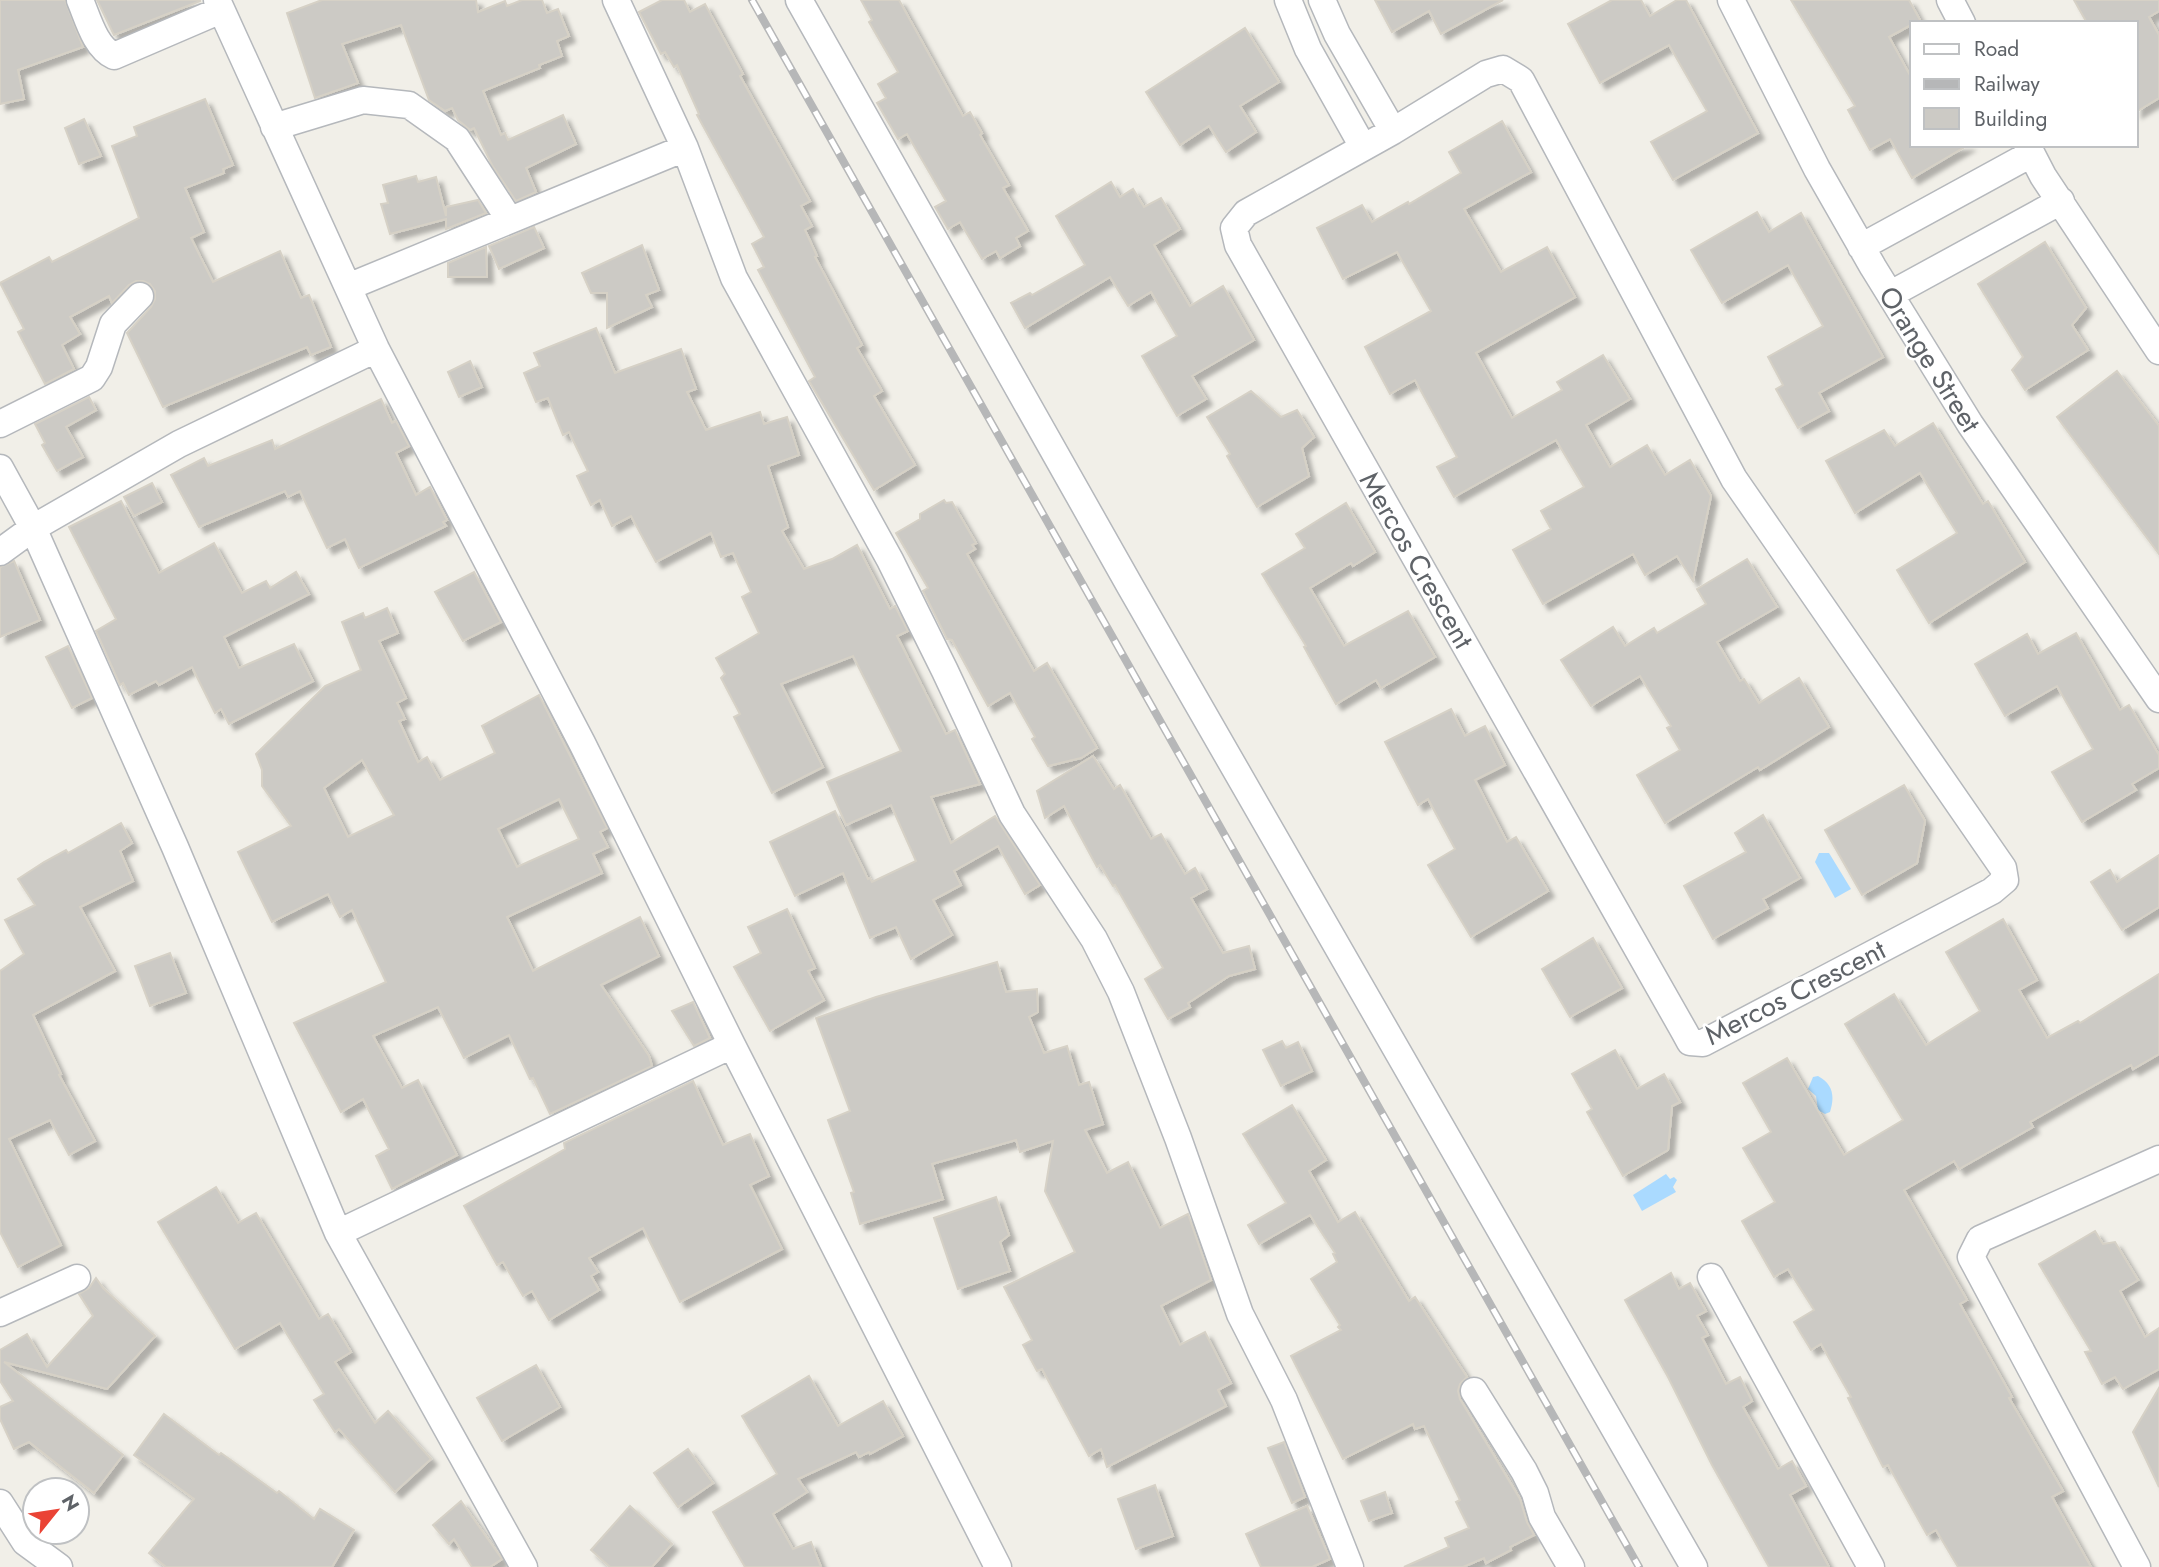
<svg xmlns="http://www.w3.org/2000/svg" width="2159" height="1567" viewBox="0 0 2159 1567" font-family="Jost,sans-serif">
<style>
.water{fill:#aadaff}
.building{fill:#cccac5;stroke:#d6d1c6;stroke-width:2;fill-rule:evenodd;filter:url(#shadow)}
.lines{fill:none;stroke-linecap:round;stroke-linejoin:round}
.minor-casing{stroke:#b5b8bc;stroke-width:29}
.minor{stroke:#fff;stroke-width:26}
.rail-casing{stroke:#b6b7b8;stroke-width:8}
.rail{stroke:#fff;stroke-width:5;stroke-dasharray:16;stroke-linecap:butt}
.labels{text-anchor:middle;stroke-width:5;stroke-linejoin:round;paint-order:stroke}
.street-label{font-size:28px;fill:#5f6368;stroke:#fff}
</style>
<defs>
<filter id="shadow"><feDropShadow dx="6" dy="6" stdDeviation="2" flood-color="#0004"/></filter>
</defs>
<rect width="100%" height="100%" fill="#f1efe8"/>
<path class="water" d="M1819 853H1829L1851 889 1835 898 1815 862Z
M1818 1076C1833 1084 1835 1096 1830 1112L1825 1114 1818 1110 1816 1096 1808 1089 1813 1077Z
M1666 1174 1670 1179 1674 1177 1677 1180 1673 1187 1676 1192 1642 1211 1633 1195Z"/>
<path class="building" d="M0 0H65L83 47 18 70 24 99 0 104Z
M97 0H200V1L114 35Z
M322 0H476L478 12 505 1 507 6 522 0H542L547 13 558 9 569 36 557 41 562 56 539 65 540 68 483 91 501 135 505 133 508 140 563 115 576 144 526 168 536 192 516 201 492 165 474 128 470 130 458 120 452 108 445 111 429 100 401 25 342 44 358 83 315 98 287 13Z
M662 0H684L690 12 705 4 743 74 740 76 810 201 801 206 812 226 805 230 817 256 815 257 862 345 857 348 882 391 874 396 915 465 874 490 809 381 815 377 758 270 764 267 752 244 764 237 697 115 699 114 677 65 674 67 665 52 661 54 639 12Z
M861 0H899L963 116 970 112 982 133 980 135 1009 185 1003 188 1028 231 1016 238 1020 246 1000 258 996 251 982 259 960 222 948 229 935 207 946 201 907 134 898 139 877 103 886 98 878 84 898 72 869 22 872 20Z
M1375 0H1503L1441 34 1429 11 1392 32Z
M1612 0H1641L1650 16 1677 0H1686L1758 133 1673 180 1651 142 1707 111 1669 45 1600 83 1568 24Z
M1791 0H1909L1920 20 1889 37 1912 79V145H1968L1912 178 1890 139 1870 150 1848 110 1855 106Z
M2074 0H2159V11L2149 17 2159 35V98L2136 112V23H2087Z
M1245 28 1279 82 1240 106 1256 132 1226 152 1209 126 1180 145 1146 92Z
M205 99 233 165 223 169 224 173 185 188 204 232 191 238 213 282 280 251 301 298 309 295 331 347 311 355 307 347 163 407 127 333 151 307 155 299V291L150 284 143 281H136L129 285 112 303 109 296 70 317 80 334 62 345 74 369 45 384 18 332 24 329 0 283 49 257 52 262 139 218 112 146 137 136 134 127Z
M84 119 101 156 79 164 65 128Z
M1502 121 1531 172 1464 209 1501 272 1547 247 1575 297 1476 353 1512 418 1562 390 1557 382 1603 355 1630 399 1586 425 1610 467 1647 445 1665 475 1690 460 1711 496 1693 581 1677 556 1645 575 1633 554 1543 604 1513 550 1551 529 1541 511 1584 487 1556 440 1454 497 1437 467 1457 457 1415 380 1390 394 1365 347 1431 311 1397 252 1343 279 1317 228 1362 205 1372 222 1408 202 1409 204 1461 173 1449 152Z
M416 176 418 182 436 177 446 216V207L478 200 486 213 446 229V219L390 234 381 204 388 203 383 185Z
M1111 182 1120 197 1133 189 1144 207 1161 198 1180 229 1154 245 1190 306 1223 286 1254 340 1192 376 1206 399 1177 416 1142 356 1177 336 1151 292 1128 306 1110 277 1025 328 1011 303 1030 293 1032 295 1085 265 1056 216Z
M1757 212 1769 232 1801 213 1883 357 1819 393 1829 411 1798 428 1776 389 1783 385 1768 357 1823 326 1788 265 1722 303 1691 250Z
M534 227 544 248 499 269 489 246Z
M2045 242 2086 308 2072 325 2088 350 2025 390 2012 370 2023 357 1978 284Z
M642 245 659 290 646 295 652 307 607 328V293H591L582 273Z
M486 247 487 277H448V263Z
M596 328 615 373 681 349 696 389 687 392 706 430 760 412 764 424 787 417 799 455 768 466 788 527 782 531 804 569 832 559 857 545 890 609 895 606 908 631 897 636 946 734 955 730 980 784 931 797 951 843 995 816 1040 885 1025 894 998 846 954 871 961 885 933 900 952 935 911 959 896 927 870 938 843 873 795 896 770 842 835 811 868 879 870 878 872 882 916 861 891 805 846 825 827 782 901 751 853 656 781 684 823 767 772 793 734 717 740 714 721 678 725 674 716 658 759 633 742 597 751 592 733 553 721 557 711 533 656 562 631 516 612 526 600 500 591 505 577 476 588 471 569 432 563 435 548 398 536 402 524 373 540 366 534 353Z
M470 361 482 387 459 397 448 372Z
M2117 371 2159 426V554L2057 417Z
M1251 391 1281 417 1297 410 1314 437 1302 448 1309 476 1257 507 1227 456 1230 454 1207 417Z
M89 397 96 410 66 427 83 457 57 471 42 445 45 443 35 424Z
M381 399 392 423 396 421 409 446 396 453 416 495 430 487 447 520 443 522 446 526 359 568 345 539 327 548 300 491 288 497 285 491 199 527 171 475 204 458 208 466 272 440 275 449Z
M1933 423 1983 504 1988 501 2025 562 1929 623 1897 570 1957 533 1920 473 1855 513 1826 461 1884 430 1895 446Z
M152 483 162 502 134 516 124 497Z
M944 500 946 503 952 502 976 543 972 545 975 549 967 554 1034 671 1047 663 1097 748 1081 758 1048 766 1032 739 1035 737 1010 693 988 706 952 640 947 639 923 591 928 588 896 533 920 519V514Z
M121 501 159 573 214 543 242 593 266 581 270 588 296 572 309 594 224 637 239 668 294 644 313 681 229 724 221 709 215 713 192 667 159 685 156 681 129 695 123 683 120 685 96 631 116 619 69 527Z
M1346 503 1375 552 1353 566 1351 563 1310 588 1344 646 1408 611 1435 657 1381 688 1376 680 1336 704 1304 647 1306 646 1262 574 1305 548 1296 534Z
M1747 559 1777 607 1717 642 1740 681 1744 679 1759 703 1799 678 1829 727 1760 770 1758 767 1665 823 1637 775 1680 750 1667 728 1671 726 1640 676 1591 706 1561 660 1613 627 1625 646 1654 628 1657 633 1706 604 1697 589Z
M14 561 40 620 0 637V567Z
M474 572 501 622 463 641 435 592Z
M387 608 398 633 379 641 406 698 397 703 405 719 399 721 418 762 427 757 440 780 495 753 482 726 539 695 607 828 600 832 608 847 593 854 602 873 507 917 533 971 640 917 659 956 601 985 649 1056 652 1066 550 1114 533 1078 530 1079 509 1035 464 1058 438 1007 373 1036 402 1088 418 1080 457 1155 392 1189 376 1156 389 1149 363 1099 341 1112 294 1023 386 982 352 910 340 917 328 894 272 922 238 852 291 826 262 786V770L256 754 325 686 361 670 342 622 363 613 365 618ZM362 760 394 815 348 837 324 788ZM559 799 579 839 517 867 498 829Z
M2076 633 2120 710 2129 705 2159 755V768L2132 784 2136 790 2082 822 2052 772 2093 749 2057 686 2005 716 1975 664 2027 634 2038 654Z
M68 646 92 698 72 708 46 657Z
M1451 709 1465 736 1485 726 1505 765 1475 780 1507 842 1516 837 1548 891 1471 937 1428 865 1455 849 1428 799 1418 805 1385 742Z
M1093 756 1114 789 1120 785 1151 839 1161 834 1185 874 1195 868 1207 889 1191 898 1223 953 1249 946 1255 969 1229 976 1188 1003 1190 1007 1168 1019 1145 979 1163 968 1115 885 1113 886 1100 865 1097 867 1064 806 1045 818 1037 791Z
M1904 785 1925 821 1917 863 1862 895 1825 830Z
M1763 815 1800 878 1763 899 1768 908 1713 939 1684 886 1746 852 1735 833Z
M121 823 132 843 120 851 133 881 80 907 115 971 33 1015 61 1074 59 1075 95 1141 69 1155 50 1120 9 1139 61 1245 18 1267 0 1232V971L24 954 5 920 35 905 18 879 44 862 66 850 68 853Z
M2159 855V907L2122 930 2091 882 2110 870 2117 882Z
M787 909 815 968 808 971 824 1000 770 1031 734 967 761 953 748 927Z
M2003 919 2037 980 2019 990 2047 1038 2078 1021 2080 1023 2159 974V1054L2133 1069 2131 1065 2077 1095 2030 1122 2033 1127 1959 1169 1954 1161 1904 1190 1967 1300 1960 1304 2012 1397 2009 1398 2063 1491 2052 1497 2091 1567H1958L1936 1530 1927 1535 1888 1465 1883 1467 1848 1398 1851 1397 1821 1344 1811 1350 1794 1322 1814 1310 1788 1269 1774 1277 1742 1221 1775 1202 1743 1148 1771 1132 1743 1083 1787 1058 1844 1155 1903 1120 1845 1024 1894 994 1926 1045 1980 1011 1946 952Z
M1593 938 1622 988 1570 1017 1542 969Z
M170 953 186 993 150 1006 135 966Z
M997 962 1006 992 1037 989 1038 1012 1029 1017 1044 1053 1067 1046 1079 1085 1089 1082 1103 1124 1085 1130 1107 1173 1128 1162 1160 1228 1188 1214 1211 1280 1161 1306 1180 1345 1205 1332 1231 1383 1218 1390 1226 1406 1107 1467 1101 1449 1089 1456 1042 1369 1037 1371 1023 1345 1032 1340 1004 1287 1075 1252 1045 1191 1053 1141 1020 1152 1016 1140 932 1164 943 1199 860 1224 851 1193 854 1192 828 1120 850 1111 816 1018 876 997Z
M693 1002 710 1038 694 1046 672 1011Z
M1282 1041 1286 1048 1298 1042 1312 1071 1281 1086 1263 1050Z
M1615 1050 1637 1089 1664 1074 1680 1102 1672 1106 1668 1150 1623 1176 1587 1112 1592 1109 1572 1074Z
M693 1081 723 1145 750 1134 769 1176 750 1185 782 1249 680 1302 643 1228 589 1258 598 1272 591 1276 599 1290 549 1320 532 1291 523 1296 503 1262 497 1265 464 1206 565 1149 564 1143Z
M1292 1105 1326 1160 1309 1171 1338 1222 1355 1212 1409 1301 1415 1297 1467 1377 1460 1384 1458 1391 1460 1399 1520 1499 1527 1522 1534 1535 1510 1547 1511 1550 1486 1563 1484 1558 1463 1567H1404L1449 1547 1445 1538 1469 1528 1456 1502 1460 1500 1424 1426 1415 1429 1413 1424 1343 1459 1291 1356 1341 1330 1338 1327 1340 1325 1311 1279 1337 1262 1333 1254 1335 1253 1310 1215 1259 1244 1248 1225 1286 1203 1243 1134Z
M216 1187 238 1223 256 1213 319 1319 328 1314 351 1352 335 1362 375 1423 388 1411 431 1459 395 1492 339 1429 335 1432 314 1400 324 1394 280 1323 235 1349 158 1222Z
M996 1197 1009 1235 1000 1242 1010 1271 958 1289 934 1218Z
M2095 1231 2103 1244 2115 1242 2138 1280 2120 1291 2145 1337 2159 1328V1369L2123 1389 2115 1377 2102 1384 2085 1352 2091 1351 2039 1264Z
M1671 1273 1679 1289 1690 1283 1706 1311 1697 1316 1708 1335 1702 1338 1726 1384 1740 1377 1752 1401 1743 1407 1778 1469 1792 1461 1806 1486 1790 1495 1829 1567H1769L1712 1465 1668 1377 1625 1300Z
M96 1278 103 1288 155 1336 107 1389 4 1362 123 1455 94 1493 29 1442 14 1449 0 1419V1407L13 1401 0 1381V1350L27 1334 47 1367 93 1316 79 1294 89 1288Z
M536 1365 560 1407 502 1441 477 1398Z
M809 1376 838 1426 883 1401 903 1436 870 1454 869 1452 859 1457 856 1452 798 1479 807 1492 773 1514 793 1549 811 1542 821 1567H745L713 1512 777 1474 742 1416Z
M2159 1388V1487L2133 1432Z
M164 1414 219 1455 221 1453 277 1493 279 1491 314 1519 320 1509 354 1530 332 1567H166L149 1553 194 1499 134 1455Z
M1284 1442 1305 1497 1292 1503 1268 1448Z
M688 1449 713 1483 678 1507 654 1473Z
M1155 1485 1173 1536 1136 1549 1118 1499Z
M1385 1492 1392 1513 1369 1521 1361 1501Z
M461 1501 502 1559 490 1567H472L454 1539 449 1544 433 1525Z
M630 1506 672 1544 652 1567H610L591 1550Z
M1307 1506 1330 1559 1312 1567H1261L1246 1534Z"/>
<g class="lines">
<defs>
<path id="minor" d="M80 0C88 19 95 47 114 56L221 10
M217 0 376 349 582 743 732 1045 998 1567
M616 0 685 148 734 278 890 560 945 671 1012 814 1094 939 1121 992 1178 1138 1240 1314 1284 1400 1350 1567
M799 0 1130 586 1694 1567
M1288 0 1308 49 1363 147
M1322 0 1337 34 1393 131
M1731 0 1817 169 1873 267 1970 424 2159 699
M1950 0 1962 23
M1503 69 1521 80 1734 479 2003 868 2005 880 1992 891 1703 1043 1690 1042 1684 1031 1238 245 1234 228 1246 213 1393 131 1486 74Z
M274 127 363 100 409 105 457 139 509 219
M2027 145 2043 176 2159 351
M1861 247 2031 154
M348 287 685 148
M1891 294 2061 201
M0 424 92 378 99 367 113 324 140 296
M0 468 33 528 175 847 338 1233 524 1567
M0 552 33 528 179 444 376 349
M338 1233 732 1045
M1711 1277 1871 1567
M0 1313 77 1278
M1474 1391 1524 1471 1535 1493 1542 1517 1571 1567
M0 1503 25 1542 59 1567
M2137 1567 1971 1257 1980 1239 2159 1159"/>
</defs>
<use href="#minor" class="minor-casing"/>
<use href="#minor" class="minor"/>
<defs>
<path id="rail" d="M752 0 1639 1567"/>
</defs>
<use href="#rail" class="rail-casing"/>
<use href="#rail" class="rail"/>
</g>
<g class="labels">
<g class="street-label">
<text transform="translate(1930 359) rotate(58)" y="10">Orange Street</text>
<text transform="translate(1417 560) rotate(60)" y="10">Mercos Crescent</text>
<text transform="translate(1795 992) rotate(-27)" y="10">Mercos Crescent</text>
</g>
</g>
<rect x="1910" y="21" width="228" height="126" fill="#ffffff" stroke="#bfc1c3" stroke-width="2"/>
<rect x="1924" y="44" width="35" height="10" fill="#ffffff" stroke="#bfc1c3" stroke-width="2"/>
<text x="1974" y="56" font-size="21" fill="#5f6368">Road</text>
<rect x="1924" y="79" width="35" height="10" fill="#b6b7b8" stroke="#bfc1c3" stroke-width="2"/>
<text x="1974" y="91" font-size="21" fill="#5f6368">Railway</text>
<rect x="1924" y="108" width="35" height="21" fill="#cccac5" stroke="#bfc1c3" stroke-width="2"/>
<text x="1974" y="126" font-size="21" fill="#5f6368">Building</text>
<g transform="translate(56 1511) rotate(60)"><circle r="33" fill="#ffffff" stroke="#bfc1c3" stroke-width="2"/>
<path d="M0-5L12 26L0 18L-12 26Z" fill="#ea4335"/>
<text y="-10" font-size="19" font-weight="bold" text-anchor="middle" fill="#5f6368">N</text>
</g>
</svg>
